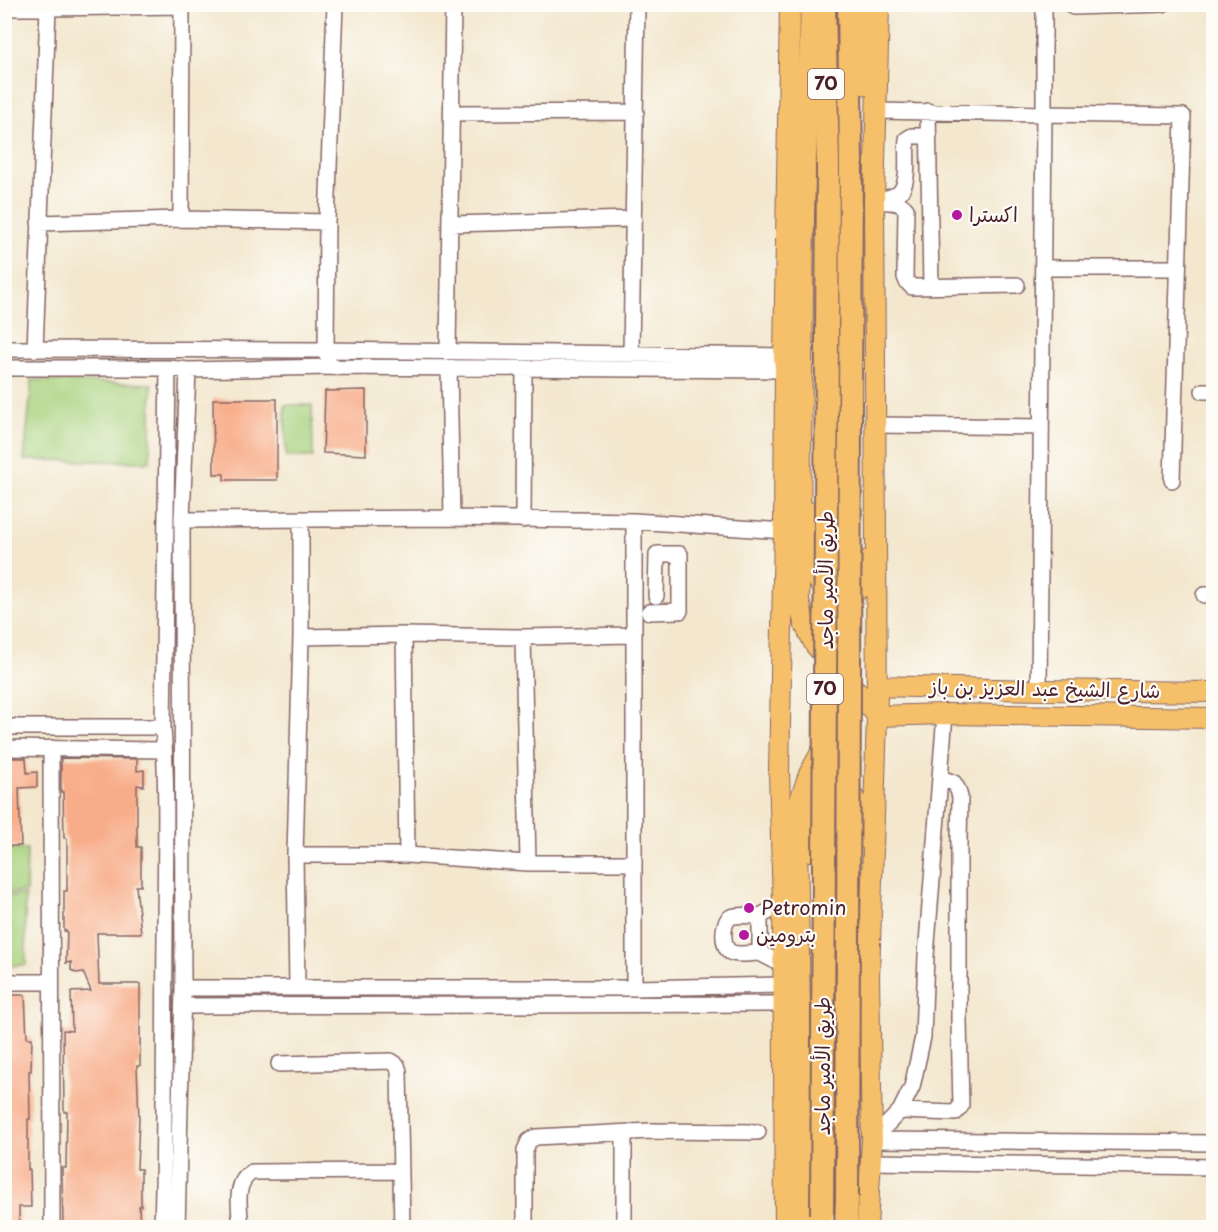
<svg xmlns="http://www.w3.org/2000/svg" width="1218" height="1232" viewBox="0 0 1218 1232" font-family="'Playpen Sans','Playpen Sans Arabic',sans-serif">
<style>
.green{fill:#a8d27e;stroke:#797854;stroke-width:1.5}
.building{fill:#f8ad8a}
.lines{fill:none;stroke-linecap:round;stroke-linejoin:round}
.minor-casing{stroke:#856564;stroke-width:18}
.major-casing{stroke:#856564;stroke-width:22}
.highway-casing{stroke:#856564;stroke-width:26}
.minor{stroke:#fff;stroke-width:15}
.major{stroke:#f6c06b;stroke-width:20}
.highway{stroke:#f6c06b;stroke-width:22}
.highway-bridge-casing{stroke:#856564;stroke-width:26;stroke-linecap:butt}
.highway-bridge{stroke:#f6c06b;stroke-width:22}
.poi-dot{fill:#b5179e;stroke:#fdfcf7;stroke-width:2}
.labels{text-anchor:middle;stroke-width:4.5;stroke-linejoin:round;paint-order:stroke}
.shield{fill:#fdfcf7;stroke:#806168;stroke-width:1.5}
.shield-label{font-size:18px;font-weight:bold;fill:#4a1f2b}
.poi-label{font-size:20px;fill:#4a1f2b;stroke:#fdfcf7;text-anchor:start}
.street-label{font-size:20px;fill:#4a1f2b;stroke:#fdfcf7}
</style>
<rect width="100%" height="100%" fill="#fdfcf7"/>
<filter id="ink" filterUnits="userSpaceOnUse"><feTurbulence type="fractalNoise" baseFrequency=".0167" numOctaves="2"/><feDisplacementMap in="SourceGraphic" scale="12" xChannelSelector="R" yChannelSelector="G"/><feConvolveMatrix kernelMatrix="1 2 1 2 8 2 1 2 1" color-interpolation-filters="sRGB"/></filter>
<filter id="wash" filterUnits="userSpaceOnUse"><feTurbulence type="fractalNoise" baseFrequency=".008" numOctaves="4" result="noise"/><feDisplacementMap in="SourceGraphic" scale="24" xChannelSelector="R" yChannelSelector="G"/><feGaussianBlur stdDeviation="1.35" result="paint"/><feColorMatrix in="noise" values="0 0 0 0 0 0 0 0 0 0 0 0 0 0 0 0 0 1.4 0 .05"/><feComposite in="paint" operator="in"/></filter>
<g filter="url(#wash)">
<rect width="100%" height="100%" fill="#f3e7ce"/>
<path class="green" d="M32 380 152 384 150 462 24 460Z
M285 405H312L313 457H286Z
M27 849 26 892 5 893V850Z
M25 895 26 965 5 966V896Z"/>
<g id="blocks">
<path class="building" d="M366 390V455L323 453 325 391Z
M213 399H277V480H224V474H214Z
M4 758H26L27 773 37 772V787L19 788 21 846H4Z
M61 758 137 759V771L144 770V786L137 785V847H141V886H136L141 933H97L99 984H140V1066H137L139 1119 137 1169H141V1206H139L140 1227H63L62 1168H66L67 1112H64L63 1030 72 1031 71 992 91 991 83 972 76 973 71 970V962L66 963 67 931H64V891H67V838H64L63 792H61Z
M4 995H25L27 1038H32L31 1071H29L30 1119H28V1170H30L31 1207H19V1227H4Z"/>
</g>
</g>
<g filter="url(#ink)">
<use href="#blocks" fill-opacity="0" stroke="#856564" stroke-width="1.5"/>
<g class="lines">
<defs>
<path id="minor" d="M1073 7 1163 4
M4 8H48L182 6 181 219
M876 111 1044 114V4
M928 111 931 287
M452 113 636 112
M880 200C886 198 893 197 898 194 911 184 905 154 907 139L912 136H929
M874 202C885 202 899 200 906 209L905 277 907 282 912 287 1017 285
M39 223 181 219 327 222
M450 224 634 219
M1043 268H1178
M4 349 326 350 784 356
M35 350 48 8
M448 352 453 4
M631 353 637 4
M328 358 326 350 327 222 335 4
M4 368H168L188 370 331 367 785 370
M449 368 452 518
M1203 391H1214
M876 425 1041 427
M182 520 452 518 634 521 784 531
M523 520 524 368
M1204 595H1214
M649 612 680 611V554H657L656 596
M404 635 407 855
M301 637 404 635 523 637 634 635
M523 637 528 863
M1039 690 1044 114 1183 116 1172 480
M4 727H163
M4 748 164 750
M51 748 52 1228
M295 855H407L528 863H633
M760 953C751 953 738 956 730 952 722 947 721 922 731 917 738 914 752 916 760 916
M783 965 760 953V916L783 904
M4 982H51
M297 987 295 855 301 637V519
M183 988H634L783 985
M634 988V521
M183 1006 783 1004
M279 1064 391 1061 397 1065 399 1071 402 1228
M900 1111 955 1113 961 1106 959 1022V839L960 797 958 790 954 783 941 778
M872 1140 900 1111 912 1087 923 1037 926 956 945 714
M872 1140 1214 1143
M872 1162 1214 1167
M162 1228C165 1131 164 1034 165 936 165 867 168 797 163 727L168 368
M177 1228 183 988 182 520 188 370
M241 1228C240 1209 233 1183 252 1172L401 1171
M525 1228V1150L529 1141 536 1137 650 1131 758 1132
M624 1228V1133"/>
<path id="major" d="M811 4 804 217 799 600 804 623 815 645 862 697 877 716
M860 4 866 85
M809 512 819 582 829 595 841 600C861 593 867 580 868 560
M877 686 1039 690 1214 692
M877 716 945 714 1214 718
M809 851 811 829 816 808 827 796 835 793 854 798 862 815 863 838
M785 1228 783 904 779 772 784 531 785 370 784 356 790 4
M804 1228 797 841 800 800 809 774 826 743
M867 1228 872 1140 869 978 877 716 874 202 879 4"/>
<path id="highway" d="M824 4 828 164
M849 4 851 163
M846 1228 847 1197"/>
</defs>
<use href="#minor" class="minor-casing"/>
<use href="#major" class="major-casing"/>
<use href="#highway" class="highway-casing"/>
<use href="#minor" class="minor"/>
<use href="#major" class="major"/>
<use href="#highway" class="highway"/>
<defs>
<path id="highway-bridge" d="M847 1197 851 163
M822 1214 828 164"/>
</defs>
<use href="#highway-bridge" class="highway-bridge-casing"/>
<use href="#highway-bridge" class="highway-bridge"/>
</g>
</g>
<g class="poi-dot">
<circle cx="957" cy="215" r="6"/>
<circle cx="749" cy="908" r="6"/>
<circle cx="744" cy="935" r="6"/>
</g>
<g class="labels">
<g class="shield">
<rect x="808" y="69" width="36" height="30" rx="4.5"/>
<rect x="807" y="674" width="36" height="30" rx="4.5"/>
</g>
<g class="shield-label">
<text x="826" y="90">70</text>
<text x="825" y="695">70</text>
</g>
<g class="poi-label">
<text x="969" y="222">اكسترا</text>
<text x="761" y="915">Petromin</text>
<text x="756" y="942">بترومين</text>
</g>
<g class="street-label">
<text transform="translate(826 580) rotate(-90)" y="7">طريق الأمير ماجد</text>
<text transform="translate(1045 689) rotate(1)" y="7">شارع الشيخ عبد العزيز بن باز</text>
<text transform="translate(823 1066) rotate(-90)" y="7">طريق الأمير ماجد</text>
</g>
</g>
<rect width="1218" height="1232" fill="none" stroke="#fdfcf7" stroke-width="24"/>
</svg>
